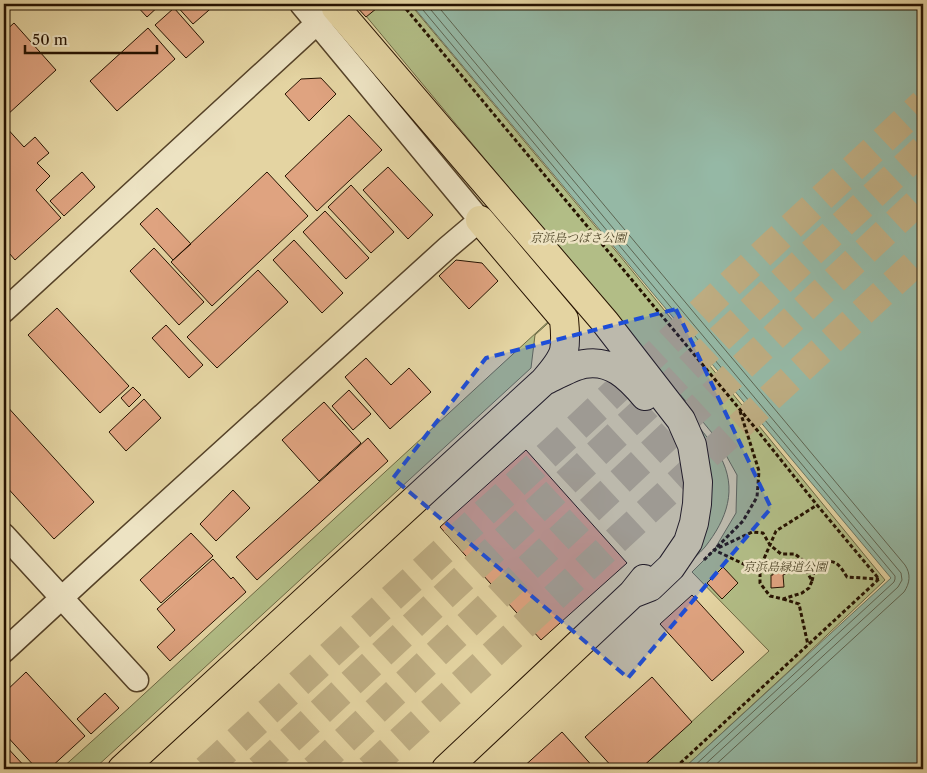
<svg xmlns="http://www.w3.org/2000/svg" width="927" height="773" viewBox="0 0 927 773" font-family="'Libre Caslon Text','Noto Serif JP',serif">
<style>
.green{fill:#b2bd86;stroke:#6c6843}
.water{fill:#95b8a5;stroke:#687663}
.lines{fill:none;stroke-linecap:round;stroke-linejoin:round}
.shore{stroke:#5d6552;stroke-width:1}
.building{fill:#dfa380;stroke:#251200}
.highway-tunnel{stroke:#bead82;stroke-width:28;stroke-dasharray:28 14;stroke-linecap:butt}
.minor-casing{stroke:#554228;stroke-width:25}
.highway-casing{stroke:#251200;stroke-width:30}
.path{stroke:#251200;stroke-width:3;stroke-dasharray:4 2.5;stroke-linecap:butt}
.minor{stroke:#ede3c3;stroke-width:22}
.highway{stroke:#e4d4a2;stroke-width:28}
.marked{fill:#1d4ed8;fill-opacity:0.2;stroke:#1d4ed8;stroke-width:4;stroke-dasharray:10 6;stroke-linejoin:round}
.labels{text-anchor:middle;stroke-width:5;stroke-linejoin:round;paint-order:stroke}
.park-label{font-size:12px;font-style:italic;fill:#4f4528;stroke:#ede3c3}
</style>
<rect width="100%" height="100%" fill="#e4d4a2"/>
<filter id="stains"><feTurbulence type="fractalNoise" baseFrequency=".004" numOctaves="4"/><feColorMatrix values="0 0 0 0 .2 0 0 0 0 .09 0 0 0 0 .02 0 0 0 .5 -.17"/></filter>
<radialGradient id="worn" r=".72"><stop offset=".6" stop-color="#630" stop-opacity="0"/><stop offset="1" stop-color="#630" stop-opacity=".3"/></radialGradient>
<path class="green" d="M356 4H410L620 256 885 580 788 672 683 769H640L769 651 692 572 714 550 736 513 737 475 717 439 590 285 535 335 531 368 94 769H61L130 707 589 284Z
M672 396C688 415 707 434 720 456 738 489 727 519 705 547 699 554 692 560 685 566L697 544Z"/>
<path class="water" d="M411 4H917L923 12V769H683L891 578Z"/>
<g class="lines">
<path class="shore" d="M418 4 895 576V579L894 582 691 769
M426 4 901 573 902 580 898 587 700 769
M436 4 905 565C911 574 910 583 904 592L711 769"/>
</g>
<path class="building" d="M135 4H161L147 17Z
M175 4H216L193 24Z
M354 4H382L366 17Z
M174 8 204 42 186 58 155 25Z
M14 23 56 70 6 116 4 113V32Z
M148 28 175 59 117 111 90 81Z
M321 78 336 94 309 121 285 94 301 79Z
M349 115 382 150 317 211 285 176Z
M4 125 24 147 35 137 49 153 37 163 50 176 36 190 61 218 15 260 4 247Z
M388 167 433 215 408 239 363 190Z
M82 172 95 187 64 216 50 201Z
M267 172 308 216 212 306 171 262Z
M351 185 394 232 371 253 328 207Z
M157 208 191 244 173 260 140 224Z
M325 211 369 258 346 279 303 232Z
M294 240 343 293 322 313 273 260Z
M154 248 204 302 179 325 130 271Z
M456 260 482 263 498 281 469 309 439 276Z
M258 270 288 302 217 368 187 337Z
M57 308 129 386 100 413 28 335Z
M166 325 203 365 189 378 152 338Z
M366 358 391 385 409 368 431 392 390 429 345 377Z
M133 387 141 395 129 407 121 398Z
M349 390 371 414 353 430 332 406Z
M144 399 161 418 126 451 109 432Z
M324 402 361 443 319 481 282 440Z
M4 403 94 502 54 539 4 484Z
M368 438 388 461 257 580 236 557Z
M526 450 627 563 541 640 440 527Z
M233 490 250 508 216 541 200 524Z
M191 533 213 556 161 603 140 580Z
M213 559 231 579 233 577 246 592 170 661 157 647 175 630 157 609Z
M784 562 786 574 783 575 784 587 771 588V575H773L772 563Z
M723 567 738 583 722 599 707 583Z
M692 595 744 652 712 681 660 624Z
M26 672 85 736 49 769H37L4 733V693Z
M652 677 692 722 640 769H614L585 737Z
M105 693 119 708 91 734 77 719Z
M562 732 595 769H521Z
M4 744 27 769H4Z"/>
<g class="lines">
<path class="highway-tunnel" d="M206 769 554 449 923 103
M259 769 923 149
M314 769 923 197
M369 769 923 256"/>
<defs>
<path id="minor" d="M4 311 327 14
M4 535 137 680
M4 651 93 569 447 248 480 220 301 4"/>
<path id="highway" d="M336 8 605 322 681 420 692 445 698 482 697 504 694 523 688 542 671 567 650 587 632 594
M544 381C555 376 573 366 584 364 611 359 629 377 645 396
M122 769 544 381C551 373 561 362 564 351 566 341 565 329 564 319L480 220
M446 769 632 594 644 579"/>
</defs>
<use href="#minor" class="minor-casing"/>
<use href="#highway" class="highway-casing"/>
<path class="path" d="M402 4 757 430 817 505 879 579 674 769
M740 411 759 471 757 497 743 521 714 550 748 566 760 568
M704 560 714 550 752 532 763 533 770 545 781 554H795L805 562 807 572 812 581 809 588 802 593 783 599 770 596 760 583V568L776 531 817 505
M812 581 816 564C835 559 837 561 847 577L879 579
M783 599 799 604 808 645"/>
<use href="#minor" class="minor"/>
<use href="#highway" class="highway"/>
</g>
<path class="marked" d="M676 309 771 508 628 678 393 478 486 358Z"/>
<g class="labels">
<g class="park-label">
<text x="578" y="242">京浜島つばさ公園</text>
<text x="785" y="571">京浜島緑道公園</text>
</g>
</g>
<rect width="927" height="773" fill="none" stroke="#e4d4a2" stroke-width="20"/>
<rect x="5" y="5" width="917" height="763" fill="none" stroke="#251200" stroke-width="2.5"/>
<rect x="10" y="10" width="907" height="753" fill="none" stroke="#251200"/>
<path d="M25 45v8h132v-8" fill="none" stroke="#251200" stroke-width="2.5"/>
<text x="32" y="45" font-size="15" fill="#251200" stroke="#ede3c3" stroke-width="4" paint-order="stroke">50 m</text>
<rect width="100%" height="100%" filter="url(#stains)"/>
<rect width="100%" height="100%" fill="url(#worn)"/>
</svg>
